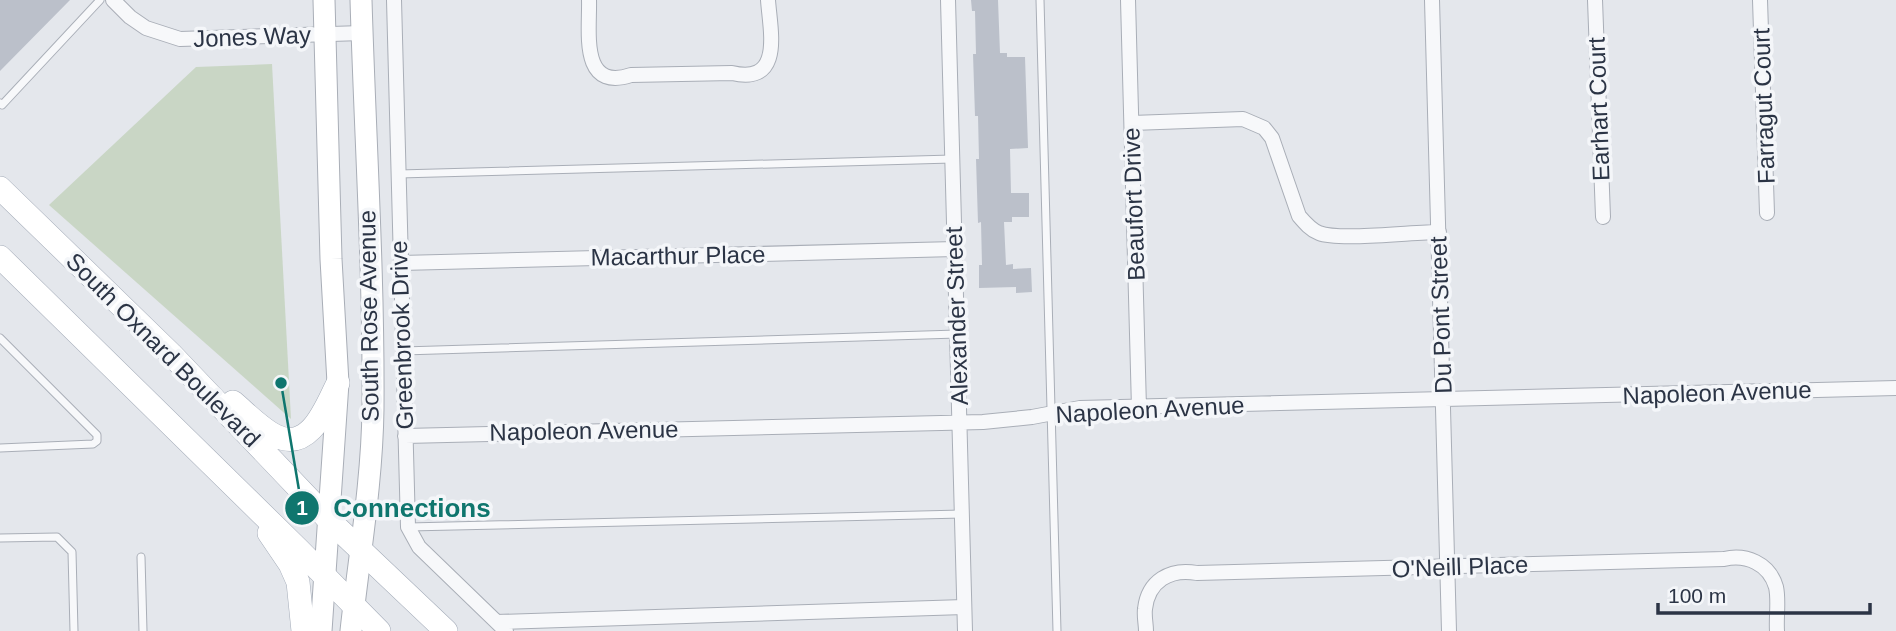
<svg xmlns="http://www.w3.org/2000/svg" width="1896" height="631" viewBox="0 0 1896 631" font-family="Arial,sans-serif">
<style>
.green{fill:#c9d6c5}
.building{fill:#bbc0ca}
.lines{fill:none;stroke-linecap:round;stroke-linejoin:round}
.lane-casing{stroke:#a9aeb7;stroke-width:9}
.street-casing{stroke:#a9aeb7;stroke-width:16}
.secondary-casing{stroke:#a9aeb7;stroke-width:23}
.primary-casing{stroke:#a3abb8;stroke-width:24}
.lane{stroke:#f7f8fa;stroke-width:7}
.street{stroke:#f7f8fa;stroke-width:14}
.secondary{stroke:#fff;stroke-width:21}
.primary{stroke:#fff;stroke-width:23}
.labels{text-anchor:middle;stroke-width:7;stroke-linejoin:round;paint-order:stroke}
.street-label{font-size:24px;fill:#2b3445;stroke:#f4f6f9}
.leader{fill:none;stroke:#0f766e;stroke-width:2.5}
.callout-dot{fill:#0f766e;stroke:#f4f6f9;stroke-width:2.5}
.mark-label{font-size:21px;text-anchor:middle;font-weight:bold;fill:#fff}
.callout-label{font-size:26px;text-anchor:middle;font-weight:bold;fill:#0f766e;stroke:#f4f6f9;stroke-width:7;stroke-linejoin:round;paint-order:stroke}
</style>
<rect width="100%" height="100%" fill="#e4e7ec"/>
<path class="green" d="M272 64 291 419 49 205 196 67Z"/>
<path class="building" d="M0 0H70L0 71Z
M971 0H998L1000 53H1007V57H1025L1028 148 1010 149 1011 193H1029V217H1012V222H1004L1006 265 1013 264V269L1031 268 1032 292 1016 293V287L979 288V265H982L981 222 978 223 976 159H979L978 116H975L973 54H976L975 11H972Z"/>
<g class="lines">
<defs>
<path id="lane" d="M1040 0 1057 631
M0 103 2 105 100 0
M399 174 952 159
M0 338 97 435V441L93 444 0 448
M403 351 957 334
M409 527 962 514
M0 538 57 537 72 552 74 631
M141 557 143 631"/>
<path id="street" d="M113 0 130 17 146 28 180 39 362 33
M394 0 408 527 419 547 506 631
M589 0C590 30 579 92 631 75L732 73C784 85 770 30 768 0
M948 0 965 631
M1128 0 1139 408
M1432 0 1449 631
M1595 0 1603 217
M1760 0 1767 213
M1132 123 1243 119 1264 128 1272 138 1299 216C1305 223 1311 230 1319 233 1339 241 1413 232 1439 232
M401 263 955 249
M405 436 983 422 1032 417 1080 408 1896 388
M497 622 964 607
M1146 631C1146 624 1144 616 1145 609 1148 581 1170 568 1197 573L1724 559C1746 554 1769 563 1776 587 1779 600 1776 617 1777 631"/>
<path id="secondary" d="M321 631 338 383 331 259 324 0
M351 631C359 557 372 483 373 409 374 273 365 136 361 0"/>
<path id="primary" d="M0 188 171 354 329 520 446 631
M0 257 299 550 379 631
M233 402C246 413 261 429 276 436 311 452 326 406 338 383
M269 533 290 564 298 582 303 631"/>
</defs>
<use href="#lane" class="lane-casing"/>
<use href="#street" class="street-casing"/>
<use href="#secondary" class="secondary-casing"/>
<use href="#primary" class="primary-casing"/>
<use href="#lane" class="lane"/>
<use href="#street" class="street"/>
<use href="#secondary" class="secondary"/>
<use href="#primary" class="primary"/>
</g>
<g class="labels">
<g class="street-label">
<text transform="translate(252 37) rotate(-2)" y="8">Jones Way</text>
<text transform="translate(1764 106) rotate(-92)" y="8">Farragut Court</text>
<text transform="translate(1599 109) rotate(-92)" y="8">Earhart Court</text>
<text transform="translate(1134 204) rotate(-92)" y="8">Beaufort Drive</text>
<text transform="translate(678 256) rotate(-1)" y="8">Macarthur Place</text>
<text transform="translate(1441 315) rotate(-92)" y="8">Du Pont Street</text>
<text transform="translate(369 316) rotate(-91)" y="8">South Rose Avenue</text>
<text transform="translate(957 316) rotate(-92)" y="8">Alexander Street</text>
<text transform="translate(402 335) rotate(-92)" y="8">Greenbrook Drive</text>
<text transform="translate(163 350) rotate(45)" y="8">South Oxnard Boulevard</text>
<text transform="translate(1717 393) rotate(-2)" y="8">Napoleon Avenue</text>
<text transform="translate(1150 410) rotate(-3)" y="8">Napoleon Avenue</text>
<text transform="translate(584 431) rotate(-1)" y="8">Napoleon Avenue</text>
<text transform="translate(1460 567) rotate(-2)" y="8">O'Neill Place</text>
</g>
</g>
<path class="leader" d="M281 383L302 508"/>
<g class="callout-dot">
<circle cx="281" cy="383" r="7"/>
<circle cx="302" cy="508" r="18"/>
</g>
<g class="mark-label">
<text x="302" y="515">1</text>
</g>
<g class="callout-label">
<text x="412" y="517">Connections</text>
</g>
<path d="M1658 603v10h212v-10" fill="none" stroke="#2b3445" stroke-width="3.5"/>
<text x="1668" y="603" font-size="21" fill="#2b3445" stroke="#f4f6f9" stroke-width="5" paint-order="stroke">100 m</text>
</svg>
